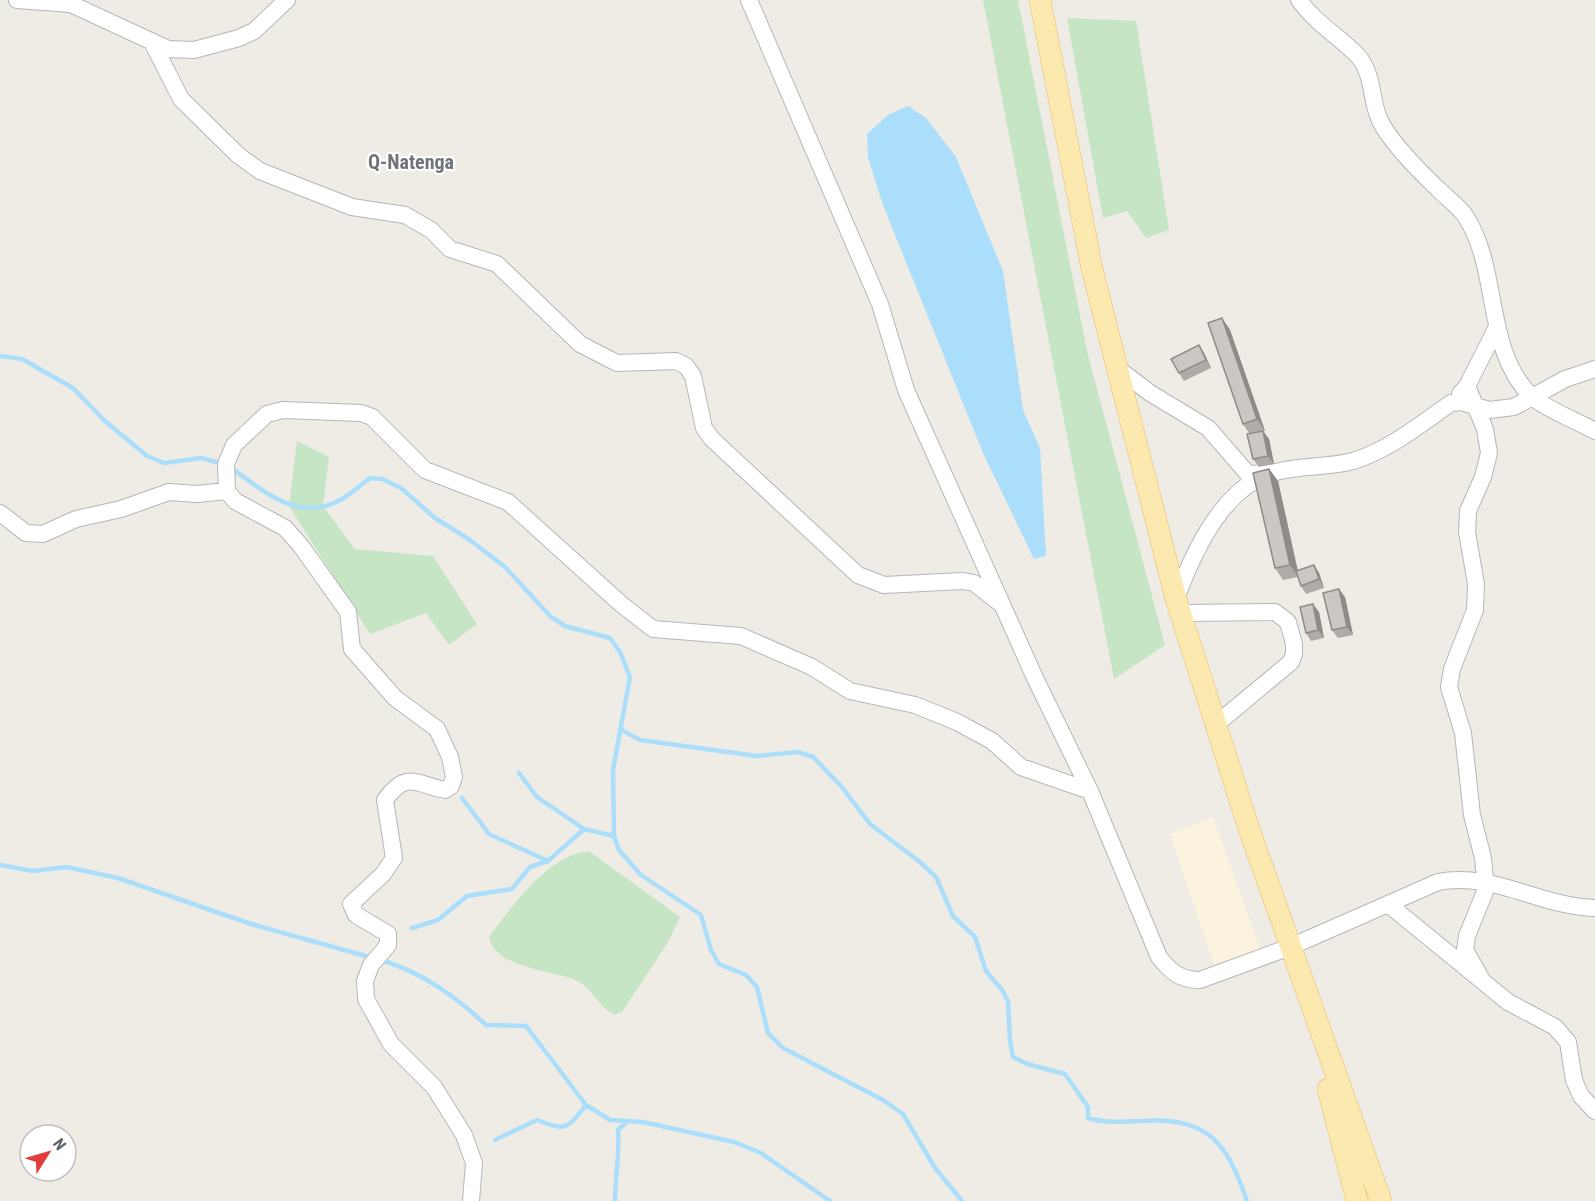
<svg xmlns="http://www.w3.org/2000/svg" width="1595" height="1201" viewBox="0 0 1595 1201" font-family="'Roboto Condensed',sans-serif">
<style>
.commercial{fill:#fcf3de}
.green{fill:#c6e5c4}
.water{fill:#abdefb}
.lines{fill:none;stroke-linecap:round;stroke-linejoin:round}
.stream{stroke:#abdefb;stroke-width:4.5}
.minor-casing{stroke:#b3b7ba;stroke-width:18}
.major-casing{stroke:#eabb64;stroke-width:22}
.minor{stroke:#fff;stroke-width:16}
.major{stroke:#fbe9af;stroke-width:21}
.wall{fill:#afaba8}
.shaded-wall{fill:#8e8b88}
.building{fill:#cbc7c3;stroke:#8e8b88;stroke-width:1.5}
.labels{text-anchor:middle;stroke-width:4.5;stroke-linejoin:round;paint-order:stroke}
.quarter-label{font-size:20px;font-weight:bold;fill:#6f7478;stroke:#fff}
</style>
<rect width="100%" height="100%" fill="#efece6"/>
<path class="commercial" d="M1213 817 1260 949 1215 967 1170 834Z"/>
<path class="green" d="M983 0H1018L1087 351 1165 645 1114 679Z
M1067 18 1136 21 1169 230 1146 238 1127 211 1103 218Z
M297 441 329 457 323 506 355 549 433 556 477 624 449 645 426 613 370 634 289 506Z
M589 851 680 917 668 942 622 1012 615 1015C598 1008 592 986 573 979 548 970 494 967 489 937 513 905 548 855 589 851Z"/>
<path class="water" d="M908 106 926 118 956 157 1003 271 1023 410 1040 448 1046 556 1034 559 983 453 883 205 868 158 867 134 888 115Z"/>
<g class="lines">
<path class="stream" d="M0 356 22 359 73 388 105 421 147 456 164 463 201 458 224 464
M231 468C263 490 295 521 336 502 348 497 359 486 370 478L382 479 401 488 435 518 470 540 505 567 551 617 565 626 610 638 620 652 630 677 613 770 614 836 619 850 641 875 701 915 711 950 719 964 746 975 757 987 768 1033 783 1048 883 1100 903 1114 935 1168 962 1201
M620 729 640 740 757 756 798 752 813 757 841 786 870 824 920 862 936 877 953 916 975 937 986 971 1002 990 1008 1001 1010 1041 1013 1057 1027 1064 1065 1074 1088 1107V1118C1106 1124 1124 1121 1143 1121 1209 1117 1227 1143 1247 1201
M519 773 537 797 584 829
M462 798 489 834 548 861
M0 865 33 871 66 867 118 878 251 924 373 958
M412 928 438 920 467 896 512 889 530 867 548 861 584 829 614 836
M381 960C423 973 454 995 486 1025L526 1026 586 1105 610 1120 643 1122 734 1142 761 1153 830 1201
M495 1140 537 1120C567 1131 566 1130 586 1105
M615 1201C615 1177 620 1155 618 1130L628 1121"/>
<defs>
<path id="minor" d="M17 0 71 4 168 49 194 50 239 38 254 31 287 0
M749 0 880 304 906 390 1035 678 1090 791 1159 957C1171 972 1180 980 1200 980L1290 947 1438 882C1492 871 1541 907 1595 908
M1299 0C1315 23 1339 36 1358 56 1376 77 1369 105 1384 128 1398 150 1418 170 1438 189 1446 197 1457 205 1464 214 1501 268 1483 348 1531 396 1542 407 1579 422 1595 431
M152 42 181 99 238 155 260 171 352 207 405 215 431 230 450 249 497 264 580 344 617 363 676 361 686 366 693 376 704 428 712 439 858 575 884 585 963 581 974 583 1001 604
M1116 367 1150 393 1208 428 1248 474 1270 473
M1467 386 1485 429 1489 453 1483 477 1468 511 1467 532 1476 584 1475 610 1452 669 1449 687 1463 733 1472 815 1483 858 1486 889 1467 936 1465 950 1482 980
M1460 394 1467 386 1497 327
M0 513 26 533 43 534 76 519 121 509 169 492 197 494 227 491
M1176 599C1192 555 1222 488 1272 473 1298 465 1327 468 1353 461 1389 450 1421 424 1451 403L1461 402 1489 410 1514 407 1565 379 1595 369
M1180 613 1275 612 1288 622 1294 644V654L1291 662 1214 726
M1388 904 1508 1002 1555 1027 1568 1042 1574 1080 1581 1096 1595 1111
M471 1201 474 1163 464 1135 434 1087 391 1044 366 999 365 981 371 965 388 945V934L356 915 351 904 383 874 394 858 385 800C406 770 416 784 445 790L451 786 454 777 450 757 437 729 395 698 352 649 348 612 301 546 285 528 235 501 227 491 226 464 234 445 267 414 283 410 361 413 372 417 425 470 508 502 621 604 653 629 741 636 812 667 850 691 915 705 957 722 992 741 1021 767 1090 791"/>
<path id="major" d="M1040 0 1092 269 1176 599 1249 829 1381 1201
M1328 1089 1357 1201"/>
</defs>
<use href="#minor" class="minor-casing"/>
<use href="#major" class="major-casing"/>
<use href="#minor" class="minor"/>
<use href="#major" class="major"/>
</g>
<path class="wall" d="M1222 318 1230 330 1265 431H1263L1269 439 1274 464 1259 467 1253 459 1249 433 1243 424Z
M1199 345 1204 353 1211 368 1184 381 1179 373Z
M1269 469 1278 481 1298 571 1314 565 1319 573 1324 588 1306 594 1301 586 1298 577 1283 580 1275 568Z
M1345 597 1353 635 1338 638 1332 630Z
M1319 612 1324 638 1311 641 1306 633Z"/>
<path class="shaded-wall" d="M1222 318 1230 330 1265 431 1257 419Z
M1199 345 1204 353 1211 368 1206 360Z
M1263 431 1269 439 1274 464 1268 456Z
M1269 469 1278 481 1299 577 1290 565Z
M1314 565 1319 573 1324 588 1319 579Z
M1339 589 1345 597 1353 635 1347 627Z
M1313 604 1319 612 1324 638 1318 630Z"/>
<path class="building" d="M1222 318 1257 419 1243 424 1208 323Z
M1199 345 1206 360 1179 373 1171 359Z
M1263 431 1268 456 1253 459 1247 434Z
M1269 469 1290 565 1275 568 1253 473Z
M1314 565 1319 579 1301 586 1296 571Z
M1339 589 1347 627 1332 630 1323 593Z
M1313 604 1318 630 1306 633 1300 607Z"/>
<g class="labels">
<g class="quarter-label">
<text x="411" y="169">Q-Natenga</text>
</g>
</g>
<g transform="translate(48 1153) rotate(53)"><circle r="28" fill="#ffffff" stroke="#bfc0c2" stroke-width="1.5"/>
<path d="M0-4.5L10 22L0 15L-10 22Z" fill="#e13b3b"/>
<text y="-9" font-size="16" font-weight="bold" text-anchor="middle" fill="#5e6266">N</text>
</g>
</svg>
